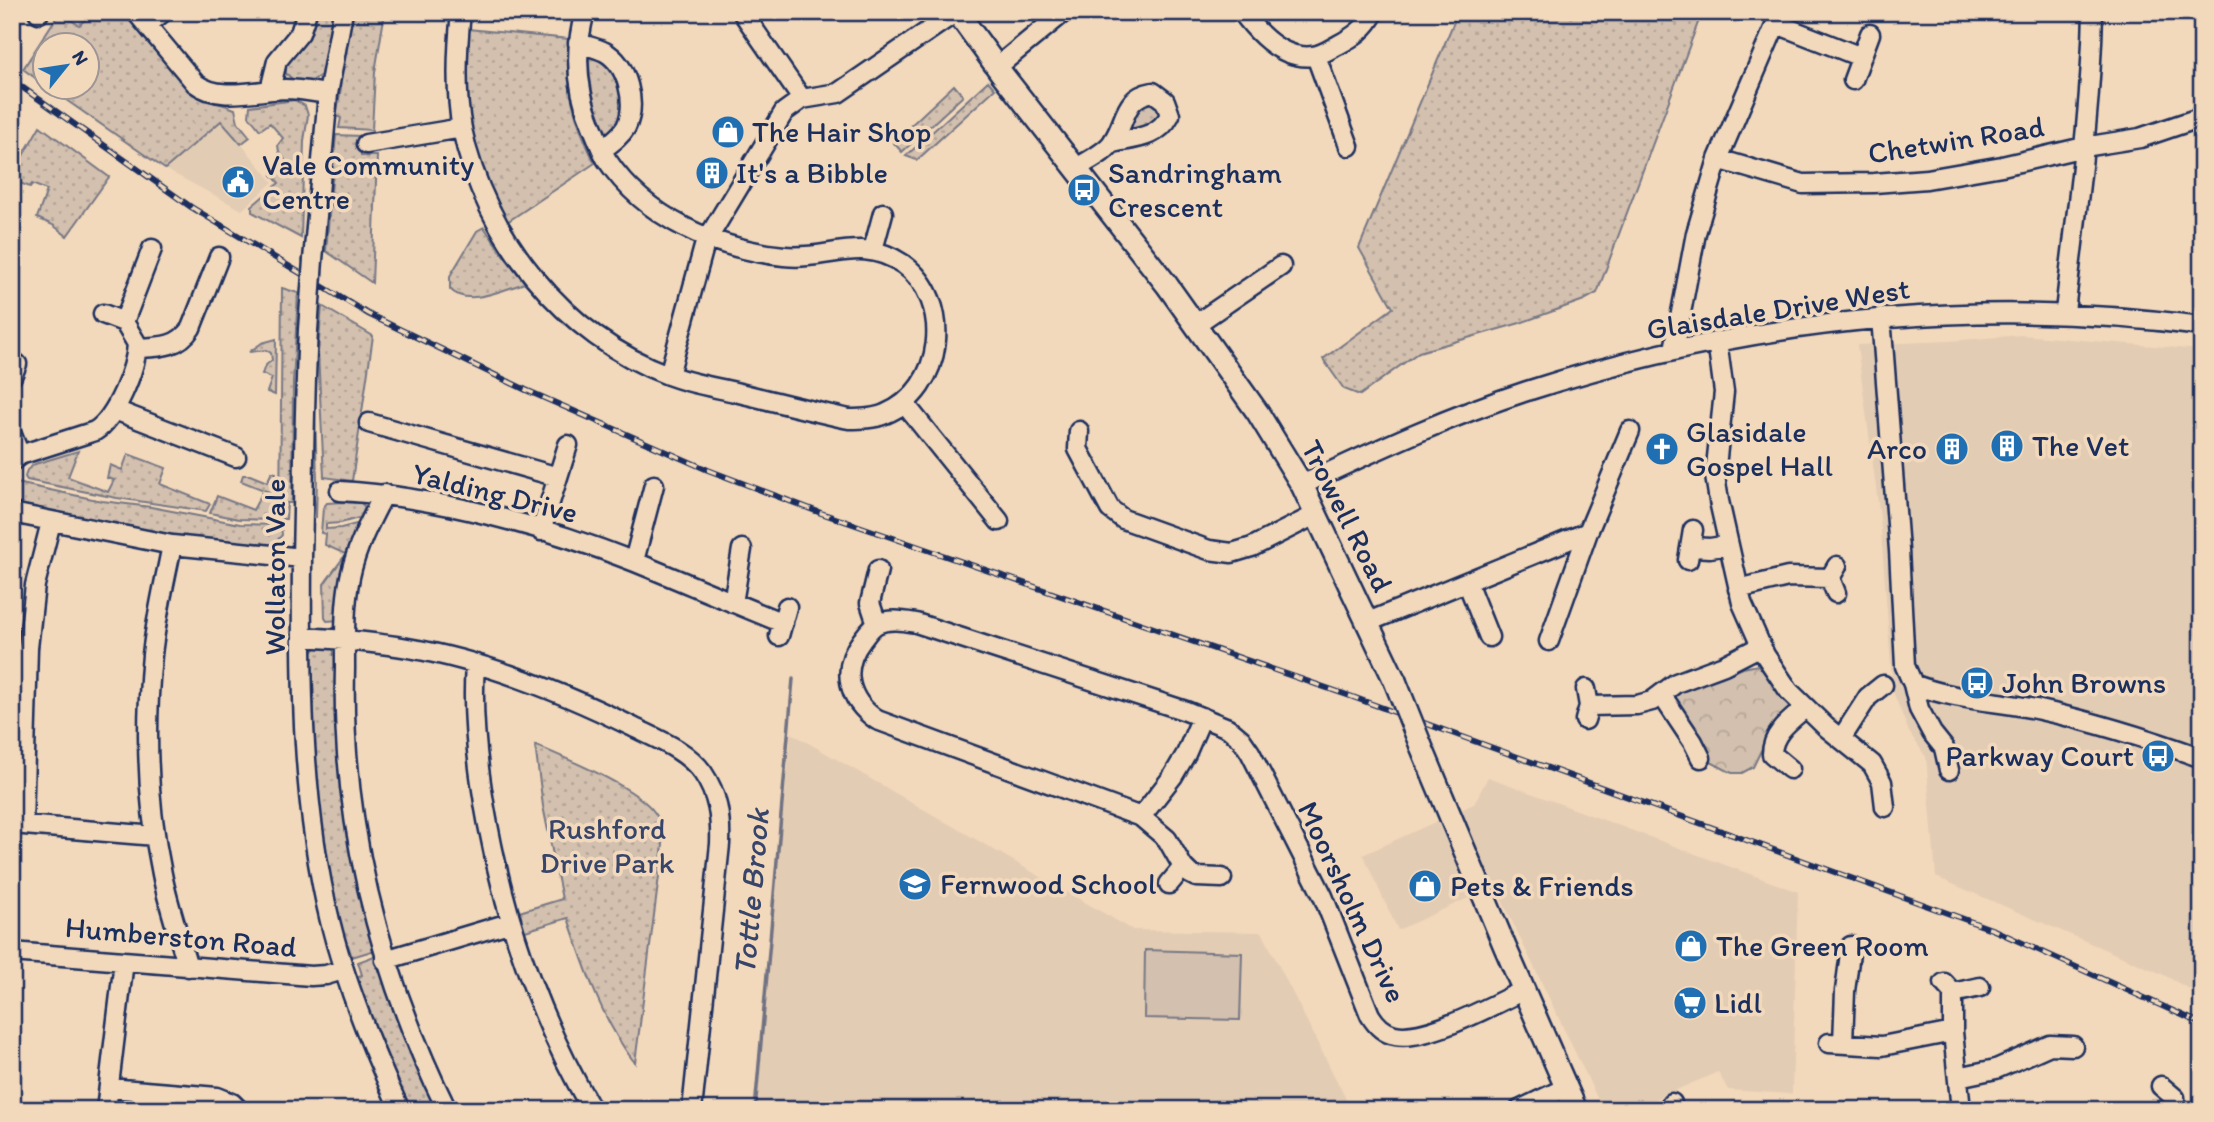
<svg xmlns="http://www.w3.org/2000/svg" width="2214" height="1122" viewBox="0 0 2214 1122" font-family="Itim,sans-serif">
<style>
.built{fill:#e3ccb4}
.green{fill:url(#green-dots);stroke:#777886;stroke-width:2}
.forest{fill:url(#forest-crowns);stroke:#777886;stroke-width:2}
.pitch{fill:#d3c0ae;stroke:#777886;stroke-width:2}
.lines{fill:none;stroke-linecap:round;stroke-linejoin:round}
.stream{stroke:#707283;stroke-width:3.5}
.minor-casing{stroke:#1b2f5e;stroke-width:23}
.major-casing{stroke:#1b2f5e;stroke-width:26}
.minor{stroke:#f3d9bb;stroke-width:18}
.major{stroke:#f3d9bb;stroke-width:21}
.rail-casing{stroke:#1b2f5e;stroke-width:6}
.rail{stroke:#f3d9bb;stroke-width:3.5;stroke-dasharray:10;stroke-linecap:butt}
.minor-bridge-casing{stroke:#1b2f5e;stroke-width:23;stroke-linecap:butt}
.major-bridge-casing{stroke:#1b2f5e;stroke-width:26;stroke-linecap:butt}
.minor-bridge{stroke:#f3d9bb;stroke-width:18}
.major-bridge{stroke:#f3d9bb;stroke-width:21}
.labels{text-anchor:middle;stroke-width:7;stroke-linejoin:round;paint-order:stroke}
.poi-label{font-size:30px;fill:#1b2f5e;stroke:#f3d9bb;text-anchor:start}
.street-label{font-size:30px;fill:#1b2f5e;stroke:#f3d9bb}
.park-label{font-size:30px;fill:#37456a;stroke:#f3d9bb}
.water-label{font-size:32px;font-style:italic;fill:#37456a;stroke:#f3d9bb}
</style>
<defs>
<pattern id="green-dots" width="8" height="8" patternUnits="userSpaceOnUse" patternTransform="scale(1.75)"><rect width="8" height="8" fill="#d3c0ae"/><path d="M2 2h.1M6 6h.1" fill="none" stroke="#b5a598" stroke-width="1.8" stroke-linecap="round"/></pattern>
<pattern id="forest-crowns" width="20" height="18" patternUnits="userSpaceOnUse" patternTransform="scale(1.75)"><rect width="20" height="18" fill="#d3c0ae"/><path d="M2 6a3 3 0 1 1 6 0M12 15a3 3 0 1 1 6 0" fill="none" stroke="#b5a598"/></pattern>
</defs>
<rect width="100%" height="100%" fill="#f3d9bb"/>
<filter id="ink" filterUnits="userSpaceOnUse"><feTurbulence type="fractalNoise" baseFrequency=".0143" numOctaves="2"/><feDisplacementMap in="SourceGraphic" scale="14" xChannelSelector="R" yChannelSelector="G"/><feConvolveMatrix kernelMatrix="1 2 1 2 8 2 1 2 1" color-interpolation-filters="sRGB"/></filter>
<g filter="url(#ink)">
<path class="built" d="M222 121 273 182 242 210 165 169Z
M2022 335 2202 350V996L2162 974 1936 877 1926 757 1909 732 1893 692 1880 518 1857 345 1949 341Z
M791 733 1133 930 1262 932 1345 1097 1349 1110H754Z
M1488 777 1798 892 1792 1094 1728 1090 1718 1072 1630 1110H1603L1495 886 1398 930 1363 855 1474 804Z"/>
<path class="green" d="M94 12H124L191 92C208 105 207 99 224 105 228 106 231 108 235 109L238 122 250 137 241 144 221 121 165 169 49 88H88V46H46L45 85 23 69 59 13 79 25Z
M317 12H334L321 75 310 82H295L286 73V65L309 37Z
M351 12H385L375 72 372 130 339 128 341 118 336 116 341 88 337 87Z
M1458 12H1702L1597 293 1584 300 1520 323 1419 352 1360 395 1344 389 1323 359 1393 308 1359 248Z
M468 29 569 39C564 84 575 123 595 163L507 222C492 191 474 156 470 121 466 91 468 60 468 29Z
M593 55H597L618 75 622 95 623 120 609 135 603 132C595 109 589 83 589 58Z
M988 81 995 89 917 160 906 156Z
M954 85 963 96 902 152 893 142Z
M295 100 305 106 308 115 304 141 301 238 252 212V206L279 183 272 175 280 170 284 174 291 168 279 152 278 145 283 138 270 123 260 130 249 116 250 106Z
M1147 100C1158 104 1160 109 1159 120L1124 137 1131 113Z
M40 126 109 177 67 236 53 225 37 218 47 190 32 184 30 187 20 183 12 200 13 180 15 177 12 175V165L21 159Z
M336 135 361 136V156H377L372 283 326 251Z
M484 227 504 256 525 283C504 289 467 308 450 289V276L477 231Z
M282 288 298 293 293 383 292 503H287L286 519H280Z
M322 306 373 336 352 481 324 477 318 352Z
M276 339 275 395 267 392 272 378 262 374 265 366 272 360 271 353 266 350 249 352 262 343Z
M312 379H314L317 479 316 518 313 490Z
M78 451 68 477 108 492 114 480 107 478 110 465 122 470 128 454 166 468 160 484 210 504 206 511 117 498 27 480 25 477 27 470 35 464Z
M272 472 276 473V493L274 494 241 481 243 475H250L267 482Z
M12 482 102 501 151 507 240 524 281 525 282 535 270 549 197 542 21 508 12 501Z
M262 493 275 499V517L273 520 239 519 210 513 217 496 253 510Z
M342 502 361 503 365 507 362 517 341 523 326 524V529L341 528 360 523 345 554 325 545 326 534 321 533 323 508 327 503Z
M343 558 348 562 339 620 327 621 325 618 324 584Z
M319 643 330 645 336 650 375 950 352 957 348 945H346L328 871 316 785 312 653Z
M535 745C565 758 637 787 655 813 661 821 662 834 663 845L635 1063C602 1021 585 968 568 918L522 932 516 913 562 899 543 806Z
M377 955 441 1110H409L377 1038 355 977 362 975 358 962Z"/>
<path class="forest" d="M1758 665 1785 697 1790 709 1768 736 1753 767 1742 773H1732L1705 759 1708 748C1698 736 1672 708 1674 693L1722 677 1743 668Z"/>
<path class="pitch" d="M1145 950 1242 953 1240 1020 1144 1018Z"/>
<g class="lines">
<path class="stream" d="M755 1110 793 679"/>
<defs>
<path id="minor" d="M38 12 39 13
M136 12 195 83C219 102 256 90 285 89 299 89 314 92 328 94
M461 12C457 50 455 91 462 129 484 236 565 337 668 375 689 383 713 387 735 392 773 401 811 411 849 419 861 419 874 419 885 414 944 390 955 301 903 264 860 235 829 261 784 256 717 249 646 219 607 160 601 150 597 137 592 126 576 89 574 51 585 12
M742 12 802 99
M1242 12C1258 34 1283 60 1313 56 1322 55 1330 49 1338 45 1353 37 1367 28 1374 12
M1777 24 1861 57
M147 25 163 12
M578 43C587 46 597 48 605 52 628 65 637 104 626 127 620 137 611 143 602 150
M1316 56 1349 146
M997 67 1064 12
M1853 80 1870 34
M270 90 277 61 300 33 307 12
M366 144 462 128
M1718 159 1803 184 1874 183 1927 179 2002 166 2084 147 2140 138 2202 117
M1077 168C1087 161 1107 152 1113 141 1127 120 1123 97 1153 92L1165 101 1170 115C1158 138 1136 138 1112 143
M873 250 883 213
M313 260 328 94 343 12
M2065 312C2076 213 2091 113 2093 12
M1881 317 1899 550 1905 666 1913 684C1953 700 1999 701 2040 710 2095 722 2149 739 2202 758
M124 322 152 249
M1196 324 1281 266
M308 330C304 405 304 481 302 557 301 678 301 803 330 921 346 986 372 1049 400 1110
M1717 341 1724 392 1715 476 1719 501 1742 603 1765 655 1789 691 1826 727 1872 764 1882 782 1885 807
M137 348C158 347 178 348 191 328L219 257
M1674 350 1696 233 1718 159 1781 12
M669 375 705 243 784 112 802 99 838 93 956 12
M12 376 17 364
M904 403 999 521
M115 410 236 457
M369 423 558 477
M1079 431 1078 449 1110 509 1123 519 1209 550 1232 553 1252 547 1317 514
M12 435 20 455
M12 461 20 455 95 431C116 418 136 369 137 344L124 322 103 314
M1302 485C1376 450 1450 416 1527 391 1747 320 1972 296 2202 326
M340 491C435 496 547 527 635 562 684 582 733 603 783 623
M384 494C370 521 356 548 350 577 344 607 345 638 345 668 341 823 379 971 447 1110
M12 513 172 545 302 558
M541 531 568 445
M172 545C165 581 156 618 152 655 145 727 147 803 162 874 168 905 179 936 188 967
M1691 547 1710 548 1729 545
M1688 560 1693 530
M634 561 654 485
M1467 582 1489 637
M1738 589 1788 577 1830 578
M1836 593 1830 578 1837 566
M733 603 742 549
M1368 622 1588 532
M877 624 870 603 878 570
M779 636 787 607
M302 637C337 639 373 642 408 648 486 661 562 692 633 727 657 739 687 750 703 773 718 795 721 818 720 844L692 1110
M1549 641 1588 532 1630 431
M475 665C471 718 478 772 488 825 507 926 540 1021 592 1110
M1913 684 1919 709 1932 733 1944 748 1949 770
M1661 694 1693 742 1701 758
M1589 706 1637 705 1652 701 1676 683 1724 665 1761 646
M1585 720 1589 706 1586 689
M1841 739 1868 697 1883 685
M1790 769 1772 754C1772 733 1791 720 1805 708
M1141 817 1173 776 1186 754 1202 717
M12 824 155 836
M23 825 28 648 35 585 51 522
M1222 878 1196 877 1190 874 1183 867 1167 839 1141 817 877 720C848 700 840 669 862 640 866 635 871 627 877 624 889 618 904 621 916 623L1186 711 1228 728 1241 739 1250 752 1323 896 1370 1015C1376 1025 1384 1033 1395 1035 1426 1042 1495 1004 1524 990
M1169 884 1183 867
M12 952 311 976 326 975 343 970
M385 960 509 923
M1944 983 1953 993V1032
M1953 993 1980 987
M1829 1043 1882 1046 1953 1032 1961 1110
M1843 1043 1845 991 1851 946
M1958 1077 1996 1069 2050 1045 2073 1046
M2161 1086 2175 1098 2172 1110
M109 1088 217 1097 232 1103 239 1110
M106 1110 124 961
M1519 1110 1567 1087
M1667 1110 1672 1103"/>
<path id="major" d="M957 12 1002 74 1167 285 1258 413 1302 485 1395 681
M1421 746 1505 947 1576 1110"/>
</defs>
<use href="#minor" class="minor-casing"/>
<use href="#major" class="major-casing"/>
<use href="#minor" class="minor"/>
<use href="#major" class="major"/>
<defs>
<path id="rail" d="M12 80 191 207 368 314 526 390 708 470 821 513 1350 696 1994 930 2202 1024"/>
</defs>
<use href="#rail" class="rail-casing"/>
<use href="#rail" class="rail"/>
<defs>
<path id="minor-bridge" d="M308 330 313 260"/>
<path id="major-bridge" d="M1395 681 1421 746"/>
</defs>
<use href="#minor-bridge" class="minor-bridge-casing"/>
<use href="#major-bridge" class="major-bridge-casing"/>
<use href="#minor-bridge" class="minor-bridge"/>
<use href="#major-bridge" class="major-bridge"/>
</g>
</g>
<defs>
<symbol id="shop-disc" viewBox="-11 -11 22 22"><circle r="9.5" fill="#1f6fb2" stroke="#f3d9bb"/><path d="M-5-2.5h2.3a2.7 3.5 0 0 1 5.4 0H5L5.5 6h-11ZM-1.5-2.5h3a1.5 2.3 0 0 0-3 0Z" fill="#fff"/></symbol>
<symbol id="building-disc" viewBox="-11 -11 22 22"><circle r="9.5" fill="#1f6fb2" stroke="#f3d9bb"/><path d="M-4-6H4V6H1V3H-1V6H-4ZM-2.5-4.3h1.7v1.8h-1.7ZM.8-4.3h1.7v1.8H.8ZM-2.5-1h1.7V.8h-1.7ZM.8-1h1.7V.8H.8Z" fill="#fff"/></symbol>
<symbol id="civic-disc" viewBox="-11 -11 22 22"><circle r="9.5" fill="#1f6fb2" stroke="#f3d9bb"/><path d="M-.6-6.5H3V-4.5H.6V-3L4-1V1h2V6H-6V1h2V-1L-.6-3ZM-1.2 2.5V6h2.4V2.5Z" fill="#fff"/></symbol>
<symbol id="bus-disc" viewBox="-11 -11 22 22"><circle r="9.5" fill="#1f6fb2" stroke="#f3d9bb"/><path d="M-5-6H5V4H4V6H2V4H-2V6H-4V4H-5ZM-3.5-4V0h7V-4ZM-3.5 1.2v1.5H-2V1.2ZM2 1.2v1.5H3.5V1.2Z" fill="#fff"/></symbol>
<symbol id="church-disc" viewBox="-11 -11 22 22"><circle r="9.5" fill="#1f6fb2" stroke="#f3d9bb"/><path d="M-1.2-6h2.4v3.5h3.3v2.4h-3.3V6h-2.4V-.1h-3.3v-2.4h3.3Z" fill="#fff"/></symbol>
<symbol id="school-disc" viewBox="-11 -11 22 22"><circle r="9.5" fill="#1f6fb2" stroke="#f3d9bb"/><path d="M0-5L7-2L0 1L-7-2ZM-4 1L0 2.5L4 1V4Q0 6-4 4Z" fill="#fff"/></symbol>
<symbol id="supermarket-disc" viewBox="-11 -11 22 22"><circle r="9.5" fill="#1f6fb2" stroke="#f3d9bb"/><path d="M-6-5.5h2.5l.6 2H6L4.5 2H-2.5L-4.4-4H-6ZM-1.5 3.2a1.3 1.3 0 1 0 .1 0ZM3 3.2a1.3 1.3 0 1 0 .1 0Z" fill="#fff"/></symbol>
</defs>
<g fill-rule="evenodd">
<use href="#shop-disc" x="709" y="113" width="38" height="38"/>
<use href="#building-disc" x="693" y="154" width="38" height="38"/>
<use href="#civic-disc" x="219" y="163" width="38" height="38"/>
<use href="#bus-disc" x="1065" y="171" width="38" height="38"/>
<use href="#building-disc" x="1988" y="427" width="38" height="38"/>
<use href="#church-disc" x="1643" y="430" width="38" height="38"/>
<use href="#building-disc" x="1933" y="430" width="38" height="38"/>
<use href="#bus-disc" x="1958" y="664" width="38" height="38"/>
<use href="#bus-disc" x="2139" y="737" width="38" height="38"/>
<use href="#school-disc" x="896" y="865" width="38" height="38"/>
<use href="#shop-disc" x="1406" y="867" width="38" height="38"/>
<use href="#shop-disc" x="1672" y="927" width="38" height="38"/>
<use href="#supermarket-disc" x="1671" y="984" width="38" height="38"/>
</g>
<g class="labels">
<g class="poi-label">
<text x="752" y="142">The Hair Shop</text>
<text x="262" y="175">Vale Community<tspan x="262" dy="34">Centre</tspan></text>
<text x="736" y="183">It's a Bibble</text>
<text x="1108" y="183">Sandringham<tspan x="1108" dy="34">Crescent</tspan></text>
<text x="1686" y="442">Glasidale<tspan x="1686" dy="34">Gospel Hall</tspan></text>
<text x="2032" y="456">The Vet</text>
<text x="1927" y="459" text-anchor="end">Arco</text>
<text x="2002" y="693">John Browns</text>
<text x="2134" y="766" text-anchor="end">Parkway Court</text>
<text x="940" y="894">Fernwood School</text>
<text x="1450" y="896">Pets &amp; Friends</text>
<text x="1716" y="956">The Green Room</text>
<text x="1714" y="1013">Lidl</text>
</g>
<g class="street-label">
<text transform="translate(1956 140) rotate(-9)" y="10">Chetwin Road</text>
<text transform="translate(1778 309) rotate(-9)" y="10">Glaisdale Drive West</text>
<text transform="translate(495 493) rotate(14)" y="10">Yalding Drive</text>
<text transform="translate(1347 516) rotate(63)" y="10">Trowell Road</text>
<text transform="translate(275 567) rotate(-90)" y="10">Wollaton Vale</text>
<text transform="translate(1352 902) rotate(65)" y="10">Moorsholm Drive</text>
<text transform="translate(181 937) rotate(5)" y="10">Humberston Road</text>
</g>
<g class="park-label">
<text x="607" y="839">Rushford<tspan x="607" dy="34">Drive Park</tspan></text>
</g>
<g class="water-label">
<text transform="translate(751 892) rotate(-85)" y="11">Tottle Brook</text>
</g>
</g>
<rect width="2214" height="1122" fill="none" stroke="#f3d9bb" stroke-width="42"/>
<rect x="21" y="21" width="2172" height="1080" fill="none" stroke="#1b2f5e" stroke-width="2.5" filter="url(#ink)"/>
<g transform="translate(66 66) rotate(60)"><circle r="33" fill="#f3d9bb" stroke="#9d9596" stroke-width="2"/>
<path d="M0-5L12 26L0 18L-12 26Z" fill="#1f6fb2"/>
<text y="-10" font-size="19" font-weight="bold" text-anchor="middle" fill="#1b2f5e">N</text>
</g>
</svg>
